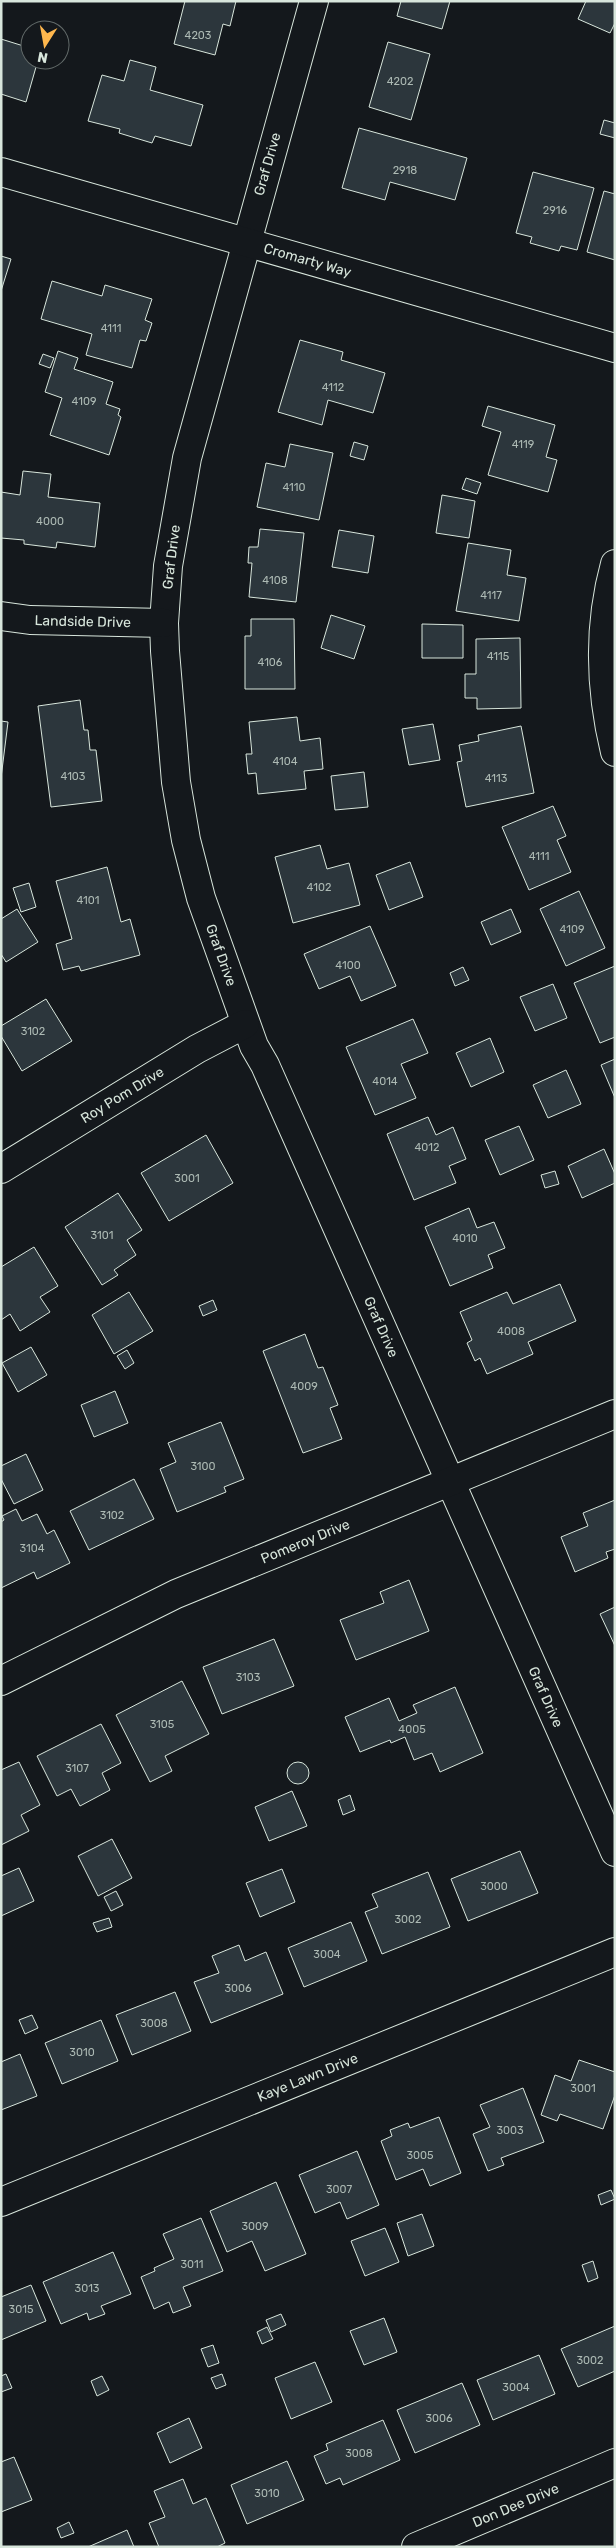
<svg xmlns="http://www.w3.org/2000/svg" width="616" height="2548" viewBox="0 0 616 2548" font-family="Rubik,sans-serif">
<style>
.building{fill:#2c363c;stroke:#d8e6dc}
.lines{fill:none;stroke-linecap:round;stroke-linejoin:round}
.street-casing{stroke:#d8e6dc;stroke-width:30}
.street{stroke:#14181c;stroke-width:28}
.labels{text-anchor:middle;stroke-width:4;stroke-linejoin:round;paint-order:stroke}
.number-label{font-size:11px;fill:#adbab4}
.street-label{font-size:14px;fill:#d8e6dc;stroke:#14181c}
</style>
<rect width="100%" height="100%" fill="#14181c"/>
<path class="building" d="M185 1H236L230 26 223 24 215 55 174 44Z
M401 1H450L442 29 397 16Z
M586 1H615V23L610 33 578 19Z
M1 39 30 48V60H38L26 102 1 94Z
M388 42 430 54 411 120 369 107Z
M130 60 156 67 150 90 203 105 191 146 155 136 152 143 119 133 120 129 88 121 102 75 124 81Z
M604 120 615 123V138L600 134Z
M359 128 467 158 455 200 390 182 385 200 342 188Z
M533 172 594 188 577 250 561 246 559 251 530 243 532 237 516 233Z
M604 191 615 194V260L587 252Z
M1 256 11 259 1 291Z
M52 281 102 296 105 285 152 299 145 320 152 323 146 341 140 340 132 368 86 355 92 334 41 319Z
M300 340 343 352 341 360 385 373 373 413 328 400 322 425 278 412Z
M58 351 78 358 74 369 113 382 106 404 120 409 118 415 121 417 109 455 50 435 62 398 45 392Z
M43 354 54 358 50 368 39 364Z
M488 406 555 425 546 457 557 460 548 492 488 475 501 432 482 426Z
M354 442 368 446 364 460 350 456Z
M290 444 333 453 319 520 257 507 266 463 285 467Z
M23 471 51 474 48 497 100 503 95 547 57 542 56 548 24 544V540L1 538V492L20 495Z
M466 478 481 483 477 494 462 489Z
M442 495 475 501 469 538 436 533Z
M260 529 304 533 296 602 249 597 252 563H248L249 547H258Z
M339 530 374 536 368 573 332 567Z
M468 543 511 550 507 575 526 578 519 621 456 611Z
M331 615 365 626 354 659 321 648Z
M251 619H294L295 689H245V636H251Z
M422 624 463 625V658H422Z
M520 638 521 708 477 709V698H465V674H476V639Z
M80 700 84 730H88L90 750H96L102 801 51 807 38 706Z
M297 717 300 741 320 738 323 769 304 771 306 789 258 794 256 773 248 774 246 754H252L249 722Z
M1 721 8 722 1 778Z
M433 724 440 760 409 765 402 729Z
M521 726 534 793 466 807 457 762 462 761 459 745 479 741 478 735Z
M364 772 368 807 335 810 331 776Z
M553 806 566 836 557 840 571 872 529 890 502 827Z
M320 845 327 869 349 863 360 905 293 923 275 857Z
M410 862 423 897 389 910 376 875Z
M107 867 121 922 130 919 140 955 81 971 79 966 63 970 56 944 72 939 56 881Z
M29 883 36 907 21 912 13 888Z
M579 891 605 948 566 966 540 909Z
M17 909 38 942 6 962 1 954V919Z
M511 909 521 932 491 945 481 922Z
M370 926 396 986 361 1001 350 976 319 989 304 954Z
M615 966V1037L600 1043 574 983Z
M463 967 469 980 455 986 450 973Z
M553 984 567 1018 535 1031 520 997Z
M46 999 72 1041 22 1071 1 1036V1026Z
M413 1019 428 1053 401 1064 416 1098 375 1115 346 1047Z
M490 1038 504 1072 471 1087 456 1053Z
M615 1059V1098L601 1065Z
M566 1070 581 1104 548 1118 533 1085Z
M428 1117 436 1135 453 1127 466 1159 449 1166 456 1183 414 1200 387 1134Z
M519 1126 534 1160 500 1175 485 1140Z
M206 1135 233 1183 169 1221 141 1173Z
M604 1149 615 1174V1183L582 1198 568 1166Z
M555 1171 559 1184 545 1188 541 1175Z
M118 1193 142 1230 127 1240 136 1255 114 1270 118 1275 102 1285 65 1227Z
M469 1208 477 1228 494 1222 505 1248 488 1255 493 1268 450 1286 425 1227Z
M34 1247 58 1286 40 1297 50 1312 20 1331 10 1314 1 1320V1267Z
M560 1284 576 1321 528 1342 533 1354 487 1374 480 1358 475 1361 467 1343 472 1340 460 1312 507 1292 513 1304Z
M129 1292 153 1331 114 1354 92 1315Z
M213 1300 217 1310 203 1316 199 1306Z
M305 1334 318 1368 323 1367 338 1405 330 1408 342 1439 303 1453 263 1351Z
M31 1347 47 1375 18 1392 2 1363Z
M127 1350 134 1363 125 1369 117 1356Z
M115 1391 128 1423 94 1437 81 1405Z
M221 1422 244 1479 224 1487 226 1492 177 1512 160 1469 176 1462 168 1443Z
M26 1454 43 1490 14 1504 1 1479V1466Z
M134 1479 154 1519 89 1550 70 1511Z
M615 1500V1549L606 1552 608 1558 575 1572 561 1537 588 1526 583 1513Z
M16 1509 22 1521 37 1514 47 1534 54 1530 70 1563 37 1579 34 1572 1 1588V1522L4 1520 2 1516Z
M409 1580 429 1631 356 1660 340 1620 384 1603 380 1592Z
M615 1607V1646L600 1614Z
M274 1639 294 1686 222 1714 203 1667Z
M182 1681 209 1734 165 1756 172 1771 150 1782 116 1715Z
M455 1687 483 1753 440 1772 432 1753 414 1760 405 1737 391 1743 390 1740 360 1752 345 1717 389 1698 399 1721 417 1713 413 1705Z
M101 1724 121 1763 102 1773 110 1790 80 1806 71 1789 57 1796 37 1756Z
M287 1773a11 11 0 1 1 22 0a11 11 0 1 1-22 0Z
M19 1762 40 1805 21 1815 29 1831 1 1845V1770Z
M292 1791 307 1826 269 1841 255 1807Z
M350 1795 355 1810 343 1815 338 1800Z
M112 1839 132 1878 98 1896 78 1856Z
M520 1851 538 1893 468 1921 451 1879Z
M19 1868 34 1901 1 1916V1876Z
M282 1869 295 1902 260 1917 246 1883Z
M428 1872 450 1927 382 1954 365 1912 378 1907 372 1894Z
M116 1891 123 1905 111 1911 104 1897Z
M109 1918 112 1927 97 1932 93 1923Z
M351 1922 367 1961 304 1987 288 1948Z
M239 1945 245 1961 266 1952 283 1994 211 2023 194 1982 219 1973 212 1956Z
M175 1992 191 2031 132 2055 116 2015Z
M32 2015 38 2028 25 2034 19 2020Z
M101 2020 118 2061 62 2084 45 2043Z
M20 2054 37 2096 1 2110V2062Z
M579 2060 615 2072V2095L603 2129 560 2114 557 2121 541 2115 555 2075 571 2081Z
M523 2088 544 2142 501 2158 504 2165 488 2171 473 2134 490 2127 480 2105Z
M439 2117 461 2173 430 2186 423 2169 396 2180 381 2141 392 2136 390 2130 408 2123 410 2128Z
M357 2151 379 2205 347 2219 340 2202 315 2213 299 2175Z
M276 2182 306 2254 265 2271 252 2241 227 2252 210 2211Z
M611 2190 615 2199 601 2205 598 2195Z
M422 2214 434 2246 408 2256 397 2223Z
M201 2218 223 2271 183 2287 191 2306 173 2313 169 2302 154 2309 141 2277 155 2271 154 2268 174 2259 163 2234Z
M385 2228 399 2262 365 2276 351 2241Z
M113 2252 131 2294 101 2306 105 2314 89 2320 87 2313 61 2324 43 2282Z
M593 2261 598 2278 588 2282 582 2265Z
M31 2285 46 2321 1 2340V2297Z
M281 2314 286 2325 271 2332 266 2320Z
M384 2318 397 2352 364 2365 350 2331Z
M615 2326V2371L578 2387 561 2349Z
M267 2327 273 2339 262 2344 257 2332Z
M213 2345 219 2363 208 2367 201 2349Z
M539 2355 555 2394 493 2420 477 2380Z
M315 2362 332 2402 291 2419 275 2378Z
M6 2374 12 2388 1 2392V2376Z
M222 2374 226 2385 216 2389 211 2378Z
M102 2376 109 2390 97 2396 91 2381Z
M462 2383 480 2425 415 2453 397 2410Z
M189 2418 202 2448 170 2463 157 2433Z
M383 2420 400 2460 343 2485 340 2478 326 2484 314 2456 328 2450 326 2444Z
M14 2457 32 2500 1 2512V2462Z
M287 2461 304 2500 247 2524 231 2485Z
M183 2479 193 2504 206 2498 225 2543 217 2547H159L149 2523 165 2517 154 2491Z
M69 2522 74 2533 61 2538 57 2528Z
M127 2530 134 2547H88Z"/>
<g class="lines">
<defs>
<g id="street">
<path id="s1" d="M314 1 187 458 168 566 164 623 165 651 176 782 186 840 201 898 254 1046 265 1065 615 1852"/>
<path id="s2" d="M1 172 615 348"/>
<path d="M615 564C598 626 600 690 615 752"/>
<path id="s3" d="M1 616 30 620 164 623"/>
<path id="s4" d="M1 1169 197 1049 245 1024"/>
<path id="s5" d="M1 1681 176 1594 615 1414"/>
<path id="s6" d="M1 2202 615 1952"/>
<path id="s7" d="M416 2547 615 2463"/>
</g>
</defs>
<use href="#street" class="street-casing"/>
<use href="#street" class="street"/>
</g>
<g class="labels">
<g class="number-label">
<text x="198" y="39">4203</text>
<text x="400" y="85">4202</text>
<text x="405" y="174">2918</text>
<text x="555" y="214">2916</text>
<text x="111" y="332">4111</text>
<text x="333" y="391">4112</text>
<text x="84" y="405">4109</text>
<text x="523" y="448">4119</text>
<text x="294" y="491">4110</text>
<text x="50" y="525">4000</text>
<text x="275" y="584">4108</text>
<text x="491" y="599">4117</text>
<text x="498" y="660">4115</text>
<text x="270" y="666">4106</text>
<text x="285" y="765">4104</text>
<text x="73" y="780">4103</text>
<text x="496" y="782">4113</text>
<text x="539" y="860">4111</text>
<text x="319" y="891">4102</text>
<text x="88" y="904">4101</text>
<text x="572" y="933">4109</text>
<text x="348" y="969">4100</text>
<text x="33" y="1035">3102</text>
<text x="385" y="1085">4014</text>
<text x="427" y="1151">4012</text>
<text x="187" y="1182">3001</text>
<text x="102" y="1239">3101</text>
<text x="465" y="1242">4010</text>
<text x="511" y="1335">4008</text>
<text x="304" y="1390">4009</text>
<text x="203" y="1470">3100</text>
<text x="112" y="1519">3102</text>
<text x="32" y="1552">3104</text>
<text x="248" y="1681">3103</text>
<text x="162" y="1728">3105</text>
<text x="412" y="1733">4005</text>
<text x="77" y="1772">3107</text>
<text x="494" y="1890">3000</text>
<text x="408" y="1923">3002</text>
<text x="327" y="1958">3004</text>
<text x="238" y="1992">3006</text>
<text x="154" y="2027">3008</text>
<text x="82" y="2056">3010</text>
<text x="583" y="2092">3001</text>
<text x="510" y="2134">3003</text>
<text x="420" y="2159">3005</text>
<text x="339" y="2193">3007</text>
<text x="255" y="2230">3009</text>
<text x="192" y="2268">3011</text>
<text x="87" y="2292">3013</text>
<text x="21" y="2313">3015</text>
<text x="590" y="2364">3002</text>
<text x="516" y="2391">3004</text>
<text x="439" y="2422">3006</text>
<text x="359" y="2457">3008</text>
<text x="267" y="2497">3010</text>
</g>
<g class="street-label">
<text transform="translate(267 164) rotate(-74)" y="5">Graf Drive</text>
<text dy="5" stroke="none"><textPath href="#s2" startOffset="319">Cromarty Way</textPath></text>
<text transform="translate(171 557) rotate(-83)" y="5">Graf Drive</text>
<text dy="5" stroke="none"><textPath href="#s3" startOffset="82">Landside Drive</textPath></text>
<text dy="5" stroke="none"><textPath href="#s1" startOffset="980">Graf Drive</textPath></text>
<text dy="5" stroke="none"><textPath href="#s4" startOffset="142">Roy Pom Drive</textPath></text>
<text dy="5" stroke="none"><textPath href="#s1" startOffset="1385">Graf Drive</textPath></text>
<text dy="5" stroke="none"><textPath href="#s5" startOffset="335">Pomeroy Drive</textPath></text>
<text dy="5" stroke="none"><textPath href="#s1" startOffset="1790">Graf Drive</textPath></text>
<text dy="5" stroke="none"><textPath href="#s6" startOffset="331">Kaye Lawn Drive</textPath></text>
<text dy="5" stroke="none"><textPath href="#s7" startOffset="108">Don Dee Drive</textPath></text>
</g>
</g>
<rect width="616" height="2548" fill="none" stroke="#d8e6dc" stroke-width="5"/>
<g transform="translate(45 45) rotate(191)"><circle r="24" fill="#14181c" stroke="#626a69"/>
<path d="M0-4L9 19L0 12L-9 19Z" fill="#ffb74d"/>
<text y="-8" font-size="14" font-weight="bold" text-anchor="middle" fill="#d8e6dc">N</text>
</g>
</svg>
